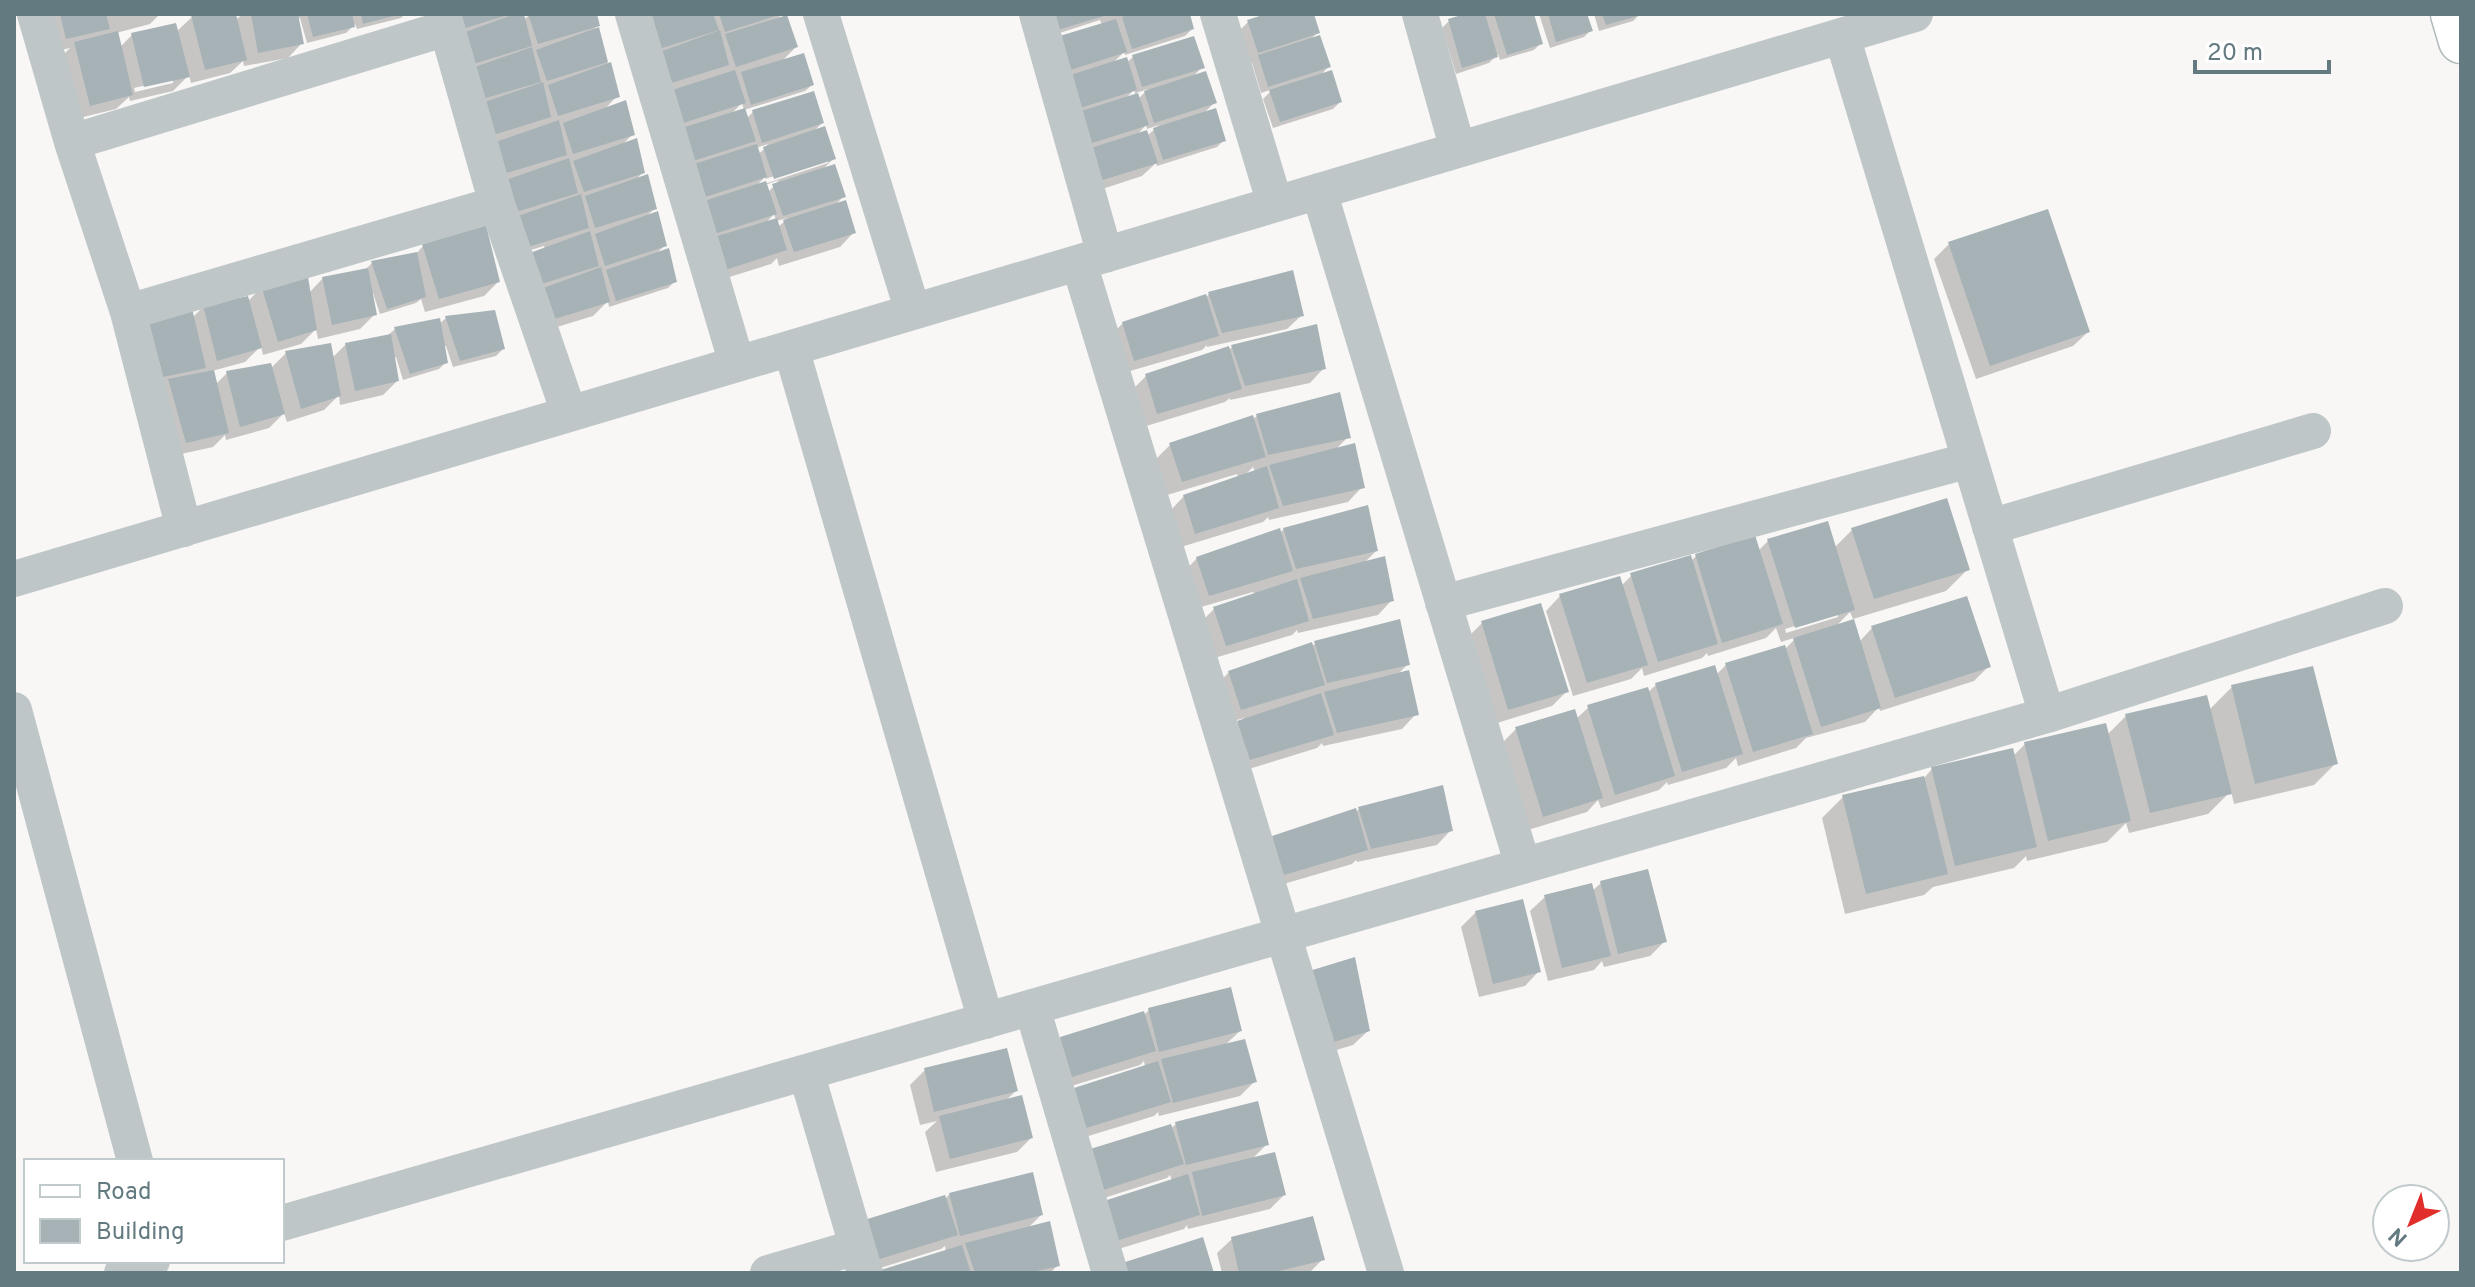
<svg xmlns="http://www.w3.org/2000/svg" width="2475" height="1287" viewBox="0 0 2475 1287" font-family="Overpass,sans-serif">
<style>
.shadow{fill:#0003;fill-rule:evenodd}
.building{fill:#a6b2b5}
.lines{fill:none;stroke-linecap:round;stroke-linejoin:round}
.secondary-casing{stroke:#b1babc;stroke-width:47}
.street{stroke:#bfc6c8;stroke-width:36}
.secondary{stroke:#fff;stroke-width:44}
</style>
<rect width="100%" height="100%" fill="#f8f7f5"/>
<path class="shadow" d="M42 14H160L150 24 116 33 119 48 132 35 176 32 192 17 203 14H234L236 20 242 14H405L401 18 357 29 355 24 346 33 307 43 300 18 297 19 302 43 288 58 244 66 243 61 230 73 191 83 189 75 173 91 130 101 129 97 116 109 75 119 60 58 70 48 52 52ZM173 79V83L135 92 134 88Z
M435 14H522L524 20 530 14H595L598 25 590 33 598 30 617 96 604 110 633 134 621 146 643 172 635 181 655 208 645 218 665 245 655 255 675 281 668 288 609 307 608 301 593 316 534 334 545 249 544 246 521 253 475 149Z
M629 14H782L776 20 796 47 781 62 812 85 805 91 744 110 742 103 730 115 746 119 753 112 822 123 812 133 834 158 822 170 844 196 834 206 854 232 840 247 779 266 777 258 771 264 710 283ZM768 144 762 151 758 154 756 148ZM828 159V163L755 187 765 177V179ZM779 180 772 188 768 192 765 185ZM774 214 776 220 765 224ZM788 218 778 227 776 221Z
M1033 14H1187L1192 29 1185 36 1125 55 1124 52 1112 64 1126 63 1133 57 1202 67 1192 78 1214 103 1202 115 1224 140 1217 147 1157 166 1156 163 1142 176 1081 196 1063 80 1102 25 1100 20 1041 39ZM1148 89 1138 99 1136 93ZM1134 90 1136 96 1125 99ZM1146 125 1147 129 1159 125 1147 136H1136Z
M1273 14H1312L1318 32 1309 41 1328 67 1319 77 1340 102 1333 109 1273 128 1263 99 1273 89 1261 93 1252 63 1243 66 1234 36 1248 22Z
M1472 14H1483L1484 17 1487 14H1532L1541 43 1534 50 1500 60 1498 54 1489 63 1456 74 1442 28 1449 21Z
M1539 14H1585L1590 31 1584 37 1550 48Z
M1594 14H1640L1633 21 1599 31Z
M2047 212 2088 332 2073 346 1976 379 1934 259 1949 244Z
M423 246 498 282 484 296 425 312 421 299 416 303 380 314 373 293 370 294 374 315 360 329 318 339 316 329 301 344 263 355 261 346 245 362 212 371 215 385 227 373 271 368 286 353 332 358 346 344 388 335 395 329 439 324 446 318 493 312 503 349 496 356 453 367 446 346 443 347 446 362 439 369 403 380 396 357H393L397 381 383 395 340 405 339 395 324 410 287 422 284 413 269 428 226 440 225 435 213 447 172 456 149 390 192 318 204 306 247 302 262 287 309 293 323 278 365 270 372 263 415 255Z
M1209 294 1302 315 1287 329 1207 347V345L1202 350 1120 374 1108 338 1123 323 1205 298Z
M1232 347 1324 368 1310 383 1230 400V398L1225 402 1143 427 1131 391 1146 376 1228 351Z
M1257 416 1348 437 1335 450 1362 487 1348 502 1269 520 1268 517 1263 522 1181 547 1170 511 1184 496 1238 478 1237 474 1167 495 1156 459 1170 445 1253 419ZM1253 467 1255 472 1244 476Z
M1284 529 1376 551 1363 564 1392 600 1378 615 1298 633 1297 630 1292 635 1211 659 1200 623 1214 609 1255 595 1253 592 1194 609 1183 573 1197 558 1280 533Z
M1852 530 1968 569 1946 591 1853 619 1850 612 1836 626 1859 642 1872 628 1988 667 1974 681 1880 711 1879 707 1865 722 1806 738 1796 748 1738 766 1736 758 1726 768 1668 785 1667 782 1659 790 1601 808 1598 800 1587 812 1528 830 1502 743 1516 729 1576 719 1589 707 1647 693 1656 685 1716 675 1726 665 1785 649 1797 637 1781 642 1776 628 1766 638 1708 656 1707 653 1702 658 1644 676 1642 668 1631 679 1573 696 1546 611 1560 596 1621 586 1632 575 1691 561 1696 556 1758 551 1768 541 1834 548ZM1838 613V617L1786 633 1785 629Z
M1482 623 1567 691 1552 706 1494 724 1468 637Z
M1316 643 1407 665 1397 675 1416 714 1402 729 1323 746 1322 743 1317 748 1236 773 1224 737 1244 718 1226 723 1215 687 1229 672 1311 647Z
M2232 687 2335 764 2314 785 2234 804 2231 791 2208 814 2129 833 2126 823 2107 842 2027 861 2026 856 2014 868 1933 887 1924 895 1845 914 1822 818 1843 797 1924 778 1932 769 2013 756 2025 744 2107 735 2126 716 2209 710Z
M1359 809 1451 830 1437 845 1357 862 1356 860 1352 864 1270 888 1258 852 1273 838 1355 813Z
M1601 883 1664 942 1650 956 1604 967 1602 961 1594 970 1548 981 1530 911 1545 897 1592 891Z
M1476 912 1539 971 1525 986 1479 997 1461 927Z
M1293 988 1368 1031 1353 1045 1310 1058Z
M1149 1010 1240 1031 1224 1046 1254 1082 1240 1096 1159 1116 1158 1112 1154 1116 1072 1141 1145 1067 1144 1061 1140 1065 1058 1090 1046 1053 1061 1038 1143 1016Z
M925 1070 1016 1091 1005 1101 1031 1138 1017 1152 936 1172 925 1132 937 1121 920 1125 910 1085Z
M1176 1124 1267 1144 1252 1159 1284 1195 1270 1209 1188 1229 1187 1225 1184 1229 1102 1254 1172 1181 1170 1175 1167 1178 1085 1204Z
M950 1194 1041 1215 1027 1229 1058 1265 1050 1273H878L946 1252 945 1246 941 1249 864 1273Z
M1232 1239 1323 1259 1309 1273H1222L1217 1253Z"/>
<path class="building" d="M60 14H106L110 29 66 39Z
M236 14 247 60 205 70 191 15Z
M251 14H298L304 44 258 53Z
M307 14H352L355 27 313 37Z
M361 14H397V15L363 24Z
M453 14H507L508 15 459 30Z
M515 14H524L532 46 470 65 460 34Z
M528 14H597L600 26 538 44Z
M656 14H713L719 30 656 50 645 17Z
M719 14H779V15L725 32Z
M1042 14H1107V15L1048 33Z
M1130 14H1190L1194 29 1132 49 1122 17Z
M1266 14H1314L1320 33 1258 53 1247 20Z
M1465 14H1485L1498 57 1462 68 1448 19Z
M1494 14H1534L1543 44 1507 55Z
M1548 14H1587L1593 31 1556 42Z
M1602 14H1640L1641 15 1606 25Z
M787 15 798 47 736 67 725 34Z
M1116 19 1127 52 1064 72 1053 38Z
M176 23 190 77 144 87 131 33Z
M599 27 608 62 547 81 536 50Z
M720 30 729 65 668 84 657 53Z
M118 31 133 95 90 106 74 42Z
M1320 35 1331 67 1268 87 1258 55Z
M1194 36 1205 68 1142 87 1132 55Z
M532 47 541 82 479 100 469 69Z
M804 53 814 85 751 105 741 72Z
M1127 57 1137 90 1074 110 1064 77Z
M611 62 620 97 558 116 548 85Z
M735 70 746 103 683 123 672 90Z
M1332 70 1342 102 1280 122 1269 90Z
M1206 71 1217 103 1154 123 1144 91Z
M543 82 551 117 490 136 479 104Z
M814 91 824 123 762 143 752 110Z
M1138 93 1149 125 1086 145 1075 113Z
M626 100 635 135 573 154 563 123Z
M745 108 756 141 693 161 682 128Z
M1216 108 1226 141 1163 160 1153 128Z
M559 120 567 155 506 173 496 142Z
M825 126 836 159 774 179 763 147Z
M1147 130 1158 163 1096 182 1085 150Z
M637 138 645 173 584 192 573 161Z
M757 144 767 177 705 197 694 164Z
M569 158 578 193 516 212 506 180Z
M835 164 846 197 783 216 772 184Z
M648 174 657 209 595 228 585 196Z
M766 181 777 214 714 234 704 201Z
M581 194 589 228 528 247 518 216Z
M846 200 856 233 794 252 783 220Z
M2048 209 2090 332 1990 366 1948 242Z
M658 211 667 246 605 266 595 234Z
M777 218 787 250 725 270 714 237Z
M485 221 500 282 439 299 422 244Z
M590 231 599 266 538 285 527 254Z
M669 248 677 282 616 301 606 270Z
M417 252 426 297 387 309 371 261Z
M601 267 610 302 548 321 538 290Z
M368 268 377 315 332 325 322 277Z
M1293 270 1304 316 1222 333 1208 292Z
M308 277 317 330 278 342 261 285Z
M1206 294 1219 336 1134 361 1122 322Z
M248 296 262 348 217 361 203 305Z
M191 304 206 368 163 377 145 312Z
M495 310 505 349 460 361 445 316Z
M440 318 448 363 410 374 394 327Z
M1317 324 1326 369 1245 386 1231 345Z
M391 334 399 381 355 391 345 343Z
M331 343 341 396 301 409 285 351Z
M1229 346 1242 389 1157 414 1145 374Z
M271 363 285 414 240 427 226 371Z
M214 370 229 433 186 443 168 379Z
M1340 392 1351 438 1268 455 1256 414Z
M1253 415 1266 457 1182 482 1169 443Z
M1355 443 1365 488 1283 506 1269 465Z
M1267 466 1279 508 1195 534 1183 495Z
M1947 498 1970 570 1874 599 1851 528Z
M1368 505 1378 551 1296 569 1283 528Z
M1828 521 1855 610 1795 628 1767 539Z
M1280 528 1293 571 1209 596 1196 557Z
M1755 535 1783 624 1722 643 1695 554Z
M1691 555 1718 644 1658 662 1630 573Z
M1385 556 1394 601 1313 619 1300 578Z
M1620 576 1648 665 1587 683 1559 594Z
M1297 579 1309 621 1226 646 1213 607Z
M1967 596 1991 667 1895 698 1871 626Z
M1541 603 1569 692 1508 710 1481 621Z
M1400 619 1410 665 1327 683 1314 641Z
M1854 619 1881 708 1821 727 1793 638Z
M1312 642 1325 685 1241 710 1228 671Z
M1785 645 1813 734 1753 752 1725 663Z
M1715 665 1743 754 1682 772 1655 683Z
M2313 666 2338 764 2255 784 2231 685Z
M1409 670 1419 715 1337 733 1324 692Z
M1648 687 1675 776 1615 795 1587 705Z
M1321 693 1334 735 1250 760 1237 721Z
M2207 695 2232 794 2150 813 2125 714Z
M1575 709 1603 798 1543 817 1515 727Z
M2106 723 2131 821 2048 841 2024 742Z
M2013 748 2037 847 1955 866 1931 767Z
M1924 776 1948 874 1866 894 1842 795Z
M1443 785 1453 831 1371 849 1358 807Z
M1356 808 1368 850 1284 875 1272 836Z
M1648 869 1667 942 1618 954 1600 881Z
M1592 883 1611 956 1562 968 1544 895Z
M1523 899 1541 972 1493 984 1475 911Z
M1355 957 1370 1031 1324 1045 1306 972Z
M1231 987 1242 1031 1159 1052 1148 1008Z
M1144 1011 1156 1051 1072 1077 1060 1037Z
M1245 1039 1257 1082 1173 1103 1161 1059Z
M1007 1048 1018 1091 934 1112 924 1068Z
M1158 1061 1171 1102 1086 1128 1074 1088Z
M1022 1095 1033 1138 950 1159 939 1116Z
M1258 1101 1269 1145 1186 1165 1175 1122Z
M1171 1124 1184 1164 1100 1191 1087 1150Z
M1275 1152 1286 1195 1202 1216 1192 1172Z
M1033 1172 1043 1215 960 1236 949 1193Z
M1188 1174 1200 1215 1116 1241 1104 1201Z
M945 1195 958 1235 873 1261 861 1221Z
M1313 1216 1325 1260 1270 1273H1239L1231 1237Z
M1050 1221 1060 1266 1027 1273H975L965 1243Z
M1203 1237 1214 1273H1121L1119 1264Z
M962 1245 971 1273H874V1272Z"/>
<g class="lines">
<defs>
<path id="secondary" d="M2453 14 2461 41"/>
</defs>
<use href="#secondary" class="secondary-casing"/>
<path class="street" d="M35 14 72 142 128 312 184 529
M443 14 497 204 569 413
M633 14 737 364
M821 14 913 312
M1037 14 1105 255
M1218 14 1275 204
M1420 14 1458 150
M1842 36 2047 715 2385 606
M72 142 447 28
M1319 191 1523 866
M1079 263 1386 1273
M128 312 497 204
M791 348 986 1021
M1990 527 2313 431
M14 579 1915 14
M1443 603 1970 460
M14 710 135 1161
M1032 1007 1110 1273
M806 1072 865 1273
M282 1223 2047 715
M122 1273 152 1261
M768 1273 857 1247"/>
<use href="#secondary" class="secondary"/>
</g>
<rect width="2475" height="1287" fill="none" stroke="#637a80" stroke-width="32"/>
<rect x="24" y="1159" width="260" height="104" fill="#ffffff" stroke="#c1cacc" stroke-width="2"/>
<rect x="40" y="1185" width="40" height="12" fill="#ffffff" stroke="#c1cacc" stroke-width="2"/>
<text x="96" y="1199" font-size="24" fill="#637a80">Road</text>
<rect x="40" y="1219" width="40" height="24" fill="#a6b2b5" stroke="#c1cacc" stroke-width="2"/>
<text x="96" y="1239" font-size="24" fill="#637a80">Building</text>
<g transform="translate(2411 1223) rotate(223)"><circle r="38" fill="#ffffff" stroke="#c1cacc" stroke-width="2"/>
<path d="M0-6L14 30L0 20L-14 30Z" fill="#e22e2b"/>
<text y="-12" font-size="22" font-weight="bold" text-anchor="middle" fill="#637a80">N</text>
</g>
<path d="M2195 60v12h134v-12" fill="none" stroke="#637a80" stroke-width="4"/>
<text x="2207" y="60" font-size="24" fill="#637a80" stroke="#ffffff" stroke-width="6" paint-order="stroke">20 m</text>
</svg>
